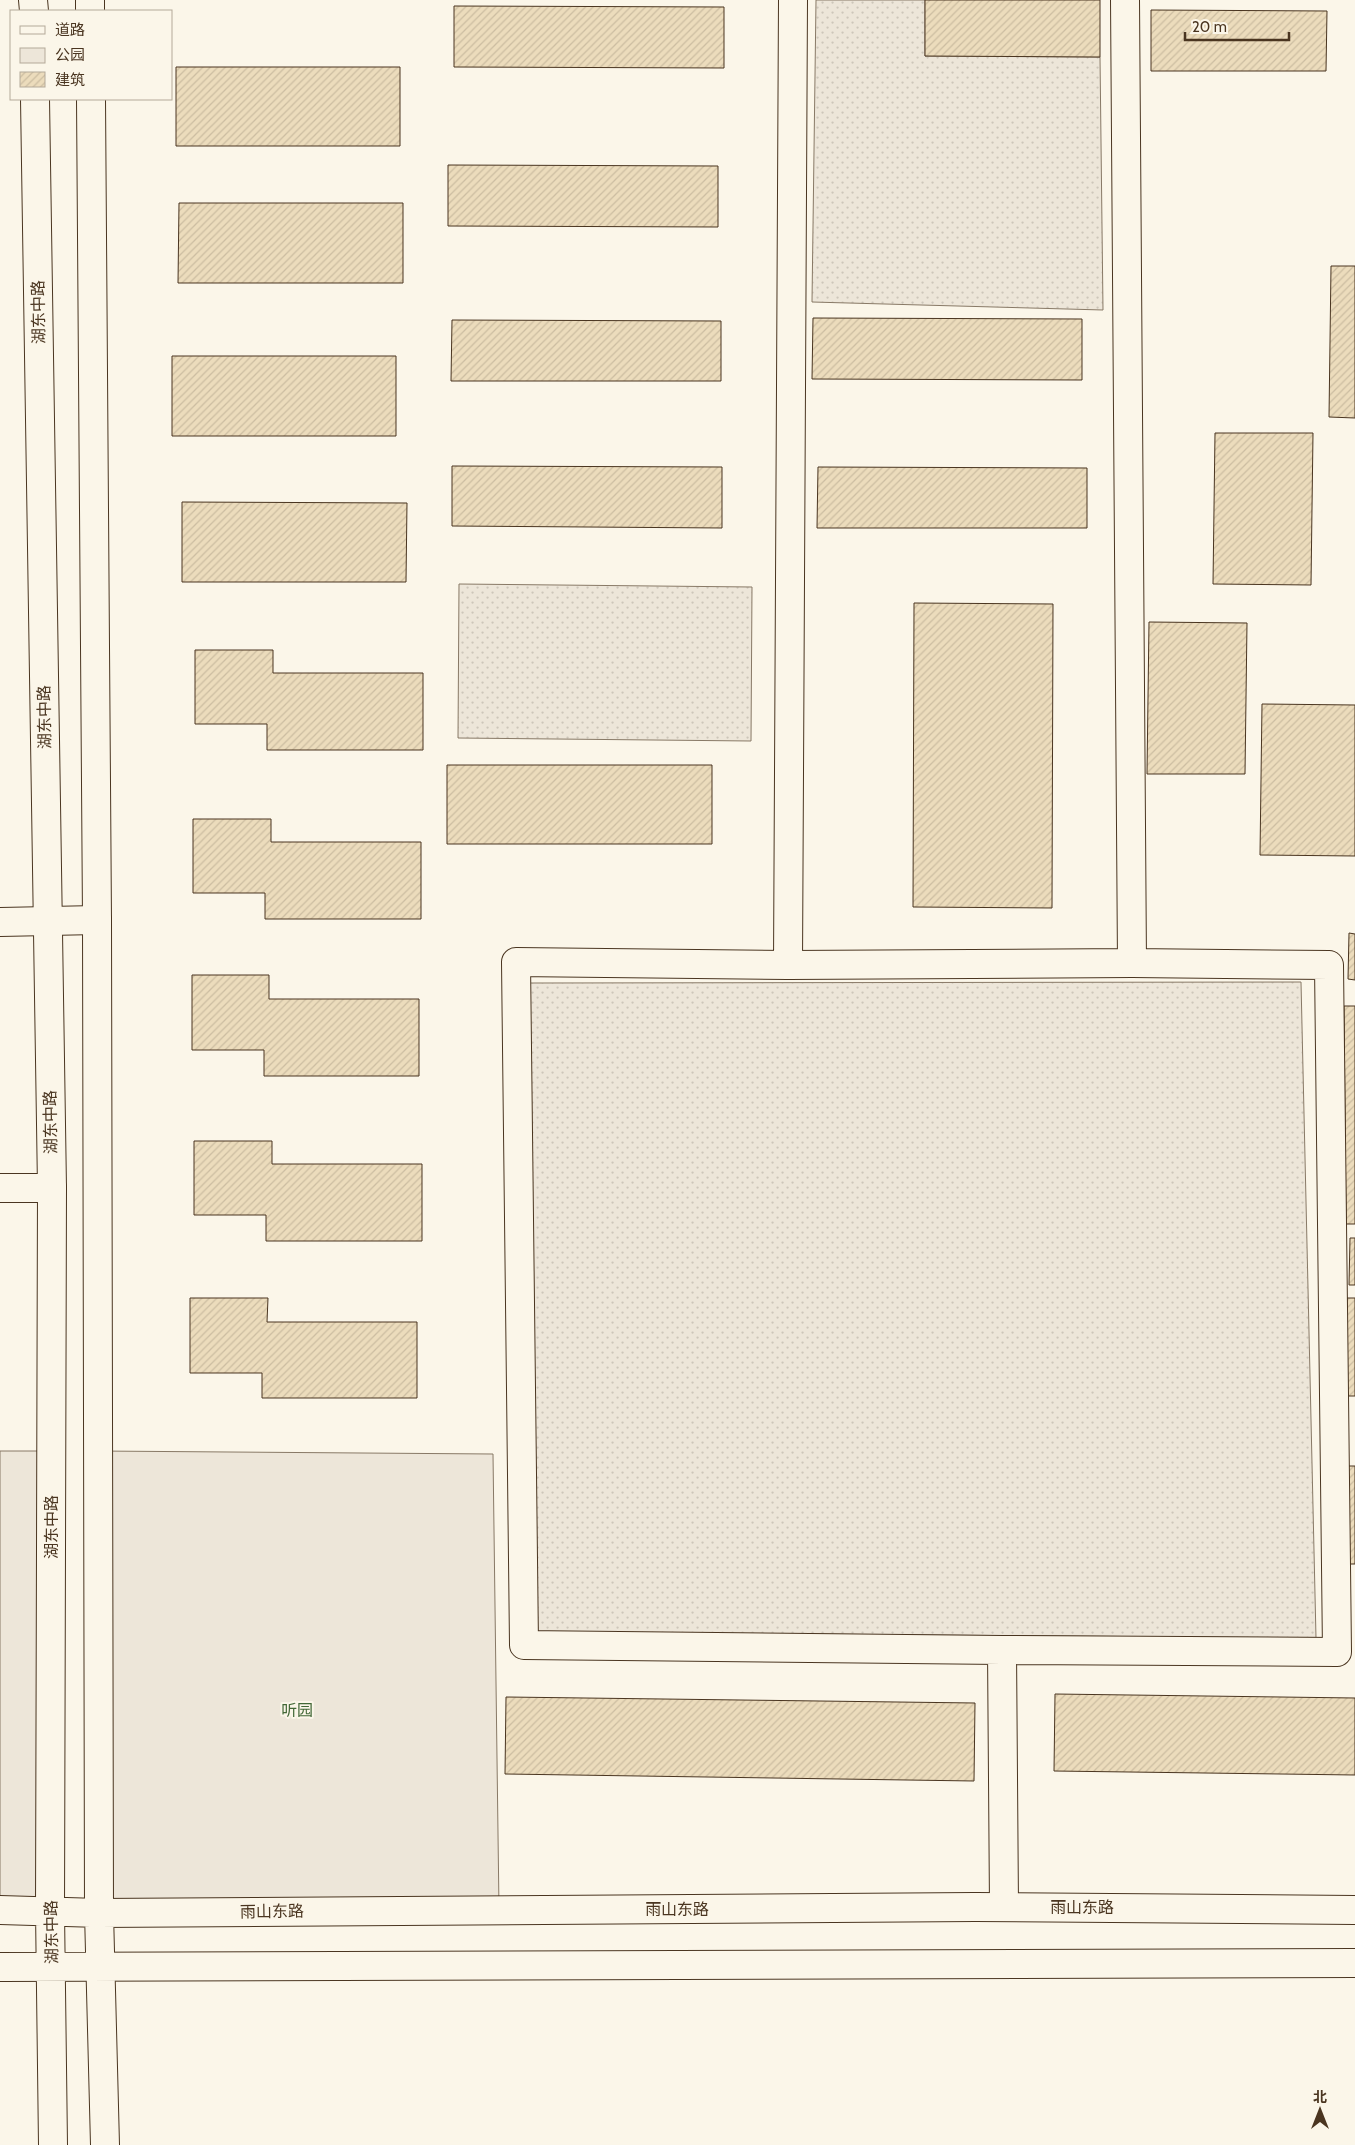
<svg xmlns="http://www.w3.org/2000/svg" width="1355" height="2145" viewBox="0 0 1355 2145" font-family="Cabin,'Noto Sans SC',sans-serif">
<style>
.grass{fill:url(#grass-dots);stroke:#887966}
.park{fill:#ede6d9;stroke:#887966}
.building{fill:url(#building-hatch);stroke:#4a3520}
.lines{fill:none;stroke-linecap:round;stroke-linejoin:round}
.minor-casing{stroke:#4a3520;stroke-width:30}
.major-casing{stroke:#4a3520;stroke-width:30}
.minor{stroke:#fbf6e9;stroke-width:28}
.major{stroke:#fbf6e9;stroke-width:28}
.labels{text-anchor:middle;stroke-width:4;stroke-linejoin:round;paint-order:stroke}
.street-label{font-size:16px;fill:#4a3520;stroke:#fbf6e9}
.park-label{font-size:16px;fill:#436837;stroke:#fbf6e9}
</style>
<defs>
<pattern id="grass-dots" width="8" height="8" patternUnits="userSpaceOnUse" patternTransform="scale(1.25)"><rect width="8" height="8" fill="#ede6d9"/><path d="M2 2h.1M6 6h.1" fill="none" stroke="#cdc6ba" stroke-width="1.8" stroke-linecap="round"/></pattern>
<pattern id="building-hatch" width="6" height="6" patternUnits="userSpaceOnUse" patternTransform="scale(1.25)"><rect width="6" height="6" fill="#ecdcbc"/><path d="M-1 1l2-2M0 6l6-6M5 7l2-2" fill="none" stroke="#ccbda1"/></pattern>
</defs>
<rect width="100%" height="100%" fill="#fbf6e9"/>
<path class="grass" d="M816 0H925V56L1100 57 1103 310 812 302Z
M459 584 752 587 751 741 458 738Z
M1301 982 1316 1638 536 1632 528 983Z"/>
<path class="park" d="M0 1451H51L50 1911 0 1910Z
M97 1451 493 1454 499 1909 99 1913Z"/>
<path class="building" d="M925 0H1100V57L925 56Z
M454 6 724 7V68L454 67Z
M1151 10 1327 11 1326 71H1151Z
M176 67H400V146H176Z
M448 165 718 166V227L448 226Z
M179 203H403V283H178Z
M1331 266H1355V418L1329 417Z
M813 318 1082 319V380L812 379Z
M452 320 721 321V381H451Z
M172 356H396V436H172Z
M1215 433H1313L1311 585 1213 584Z
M452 466 722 467V528L452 526Z
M818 467 1087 468V528H817Z
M182 502 407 503 406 582H182Z
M914 603 1053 604 1052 908 913 907Z
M1149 622 1247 623 1245 774H1147Z
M195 650H273V673H423V750H267V724H195Z
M1262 704 1355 705V856L1260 855Z
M447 765H712V844H447Z
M193 819H271V842H421V919H265V893H193Z
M1349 933 1355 934V980L1348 979Z
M192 975H269V999H419V1076H264V1050H192Z
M1344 1006H1355V1224H1346Z
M194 1141H272V1164H422V1241H266V1215H194Z
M1350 1238H1355V1285H1349Z
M190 1298H268L267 1322H417V1398H262V1373H190Z
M1347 1298H1355V1396H1347Z
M1345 1466H1355V1564H1345Z
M1055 1694 1355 1698V1775L1054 1771Z
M506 1697 975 1703 974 1781 505 1774Z"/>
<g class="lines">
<defs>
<path id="minor" d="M793 0 788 965 516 962 524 1645 1002 1650 1004 1907
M1125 0 1132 963
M0 922 97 920
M788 965 1132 963 1329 965 1337 1652 1002 1650
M0 1188H52"/>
<path id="major" d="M33 0 34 11
M90 0V11
M35 99 52 1188 50 1911 53 2145
M91 99 97 920 99 1913 105 2145
M0 1910 99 1913 975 1907 1355 1910
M0 1967 1355 1963"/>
</defs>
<use href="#minor" class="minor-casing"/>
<use href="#major" class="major-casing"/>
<use href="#minor" class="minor"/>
<use href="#major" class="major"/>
</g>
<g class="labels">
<g class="street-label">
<text transform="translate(38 312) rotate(-91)" y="6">湖东中路</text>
<text transform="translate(44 717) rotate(-91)" y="6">湖东中路</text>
<text transform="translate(50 1122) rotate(-91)" y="6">湖东中路</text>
<text transform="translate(51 1527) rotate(-90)" y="6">湖东中路</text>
<text x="1082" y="1913">雨山东路</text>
<text x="677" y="1915">雨山东路</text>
<text transform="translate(272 1911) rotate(-1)" y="6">雨山东路</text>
<text transform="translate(51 1932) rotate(-91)" y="6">湖东中路</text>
</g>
<g class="park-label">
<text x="297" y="1716">听园</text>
</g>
</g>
<rect x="10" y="10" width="162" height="90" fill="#fbf6e9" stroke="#b4a999"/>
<rect x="20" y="26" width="25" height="8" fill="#fbf6e9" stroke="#b4a999"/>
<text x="55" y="35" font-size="15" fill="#4a3520">道路</text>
<rect x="20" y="48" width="25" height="15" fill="#ede6d9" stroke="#b4a999"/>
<text x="55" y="60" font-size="15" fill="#4a3520">公园</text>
<rect x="20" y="72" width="25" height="15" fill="url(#building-hatch)" stroke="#b4a999"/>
<text x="55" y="85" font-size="15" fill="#4a3520">建筑</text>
<g transform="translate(1320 2110)" stroke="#fbf6e9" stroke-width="4" paint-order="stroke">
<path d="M0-4L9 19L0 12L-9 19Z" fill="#4a3520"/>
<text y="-8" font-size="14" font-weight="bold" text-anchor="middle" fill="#4a3520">北</text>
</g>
<path d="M1185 32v8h104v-8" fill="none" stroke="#4a3520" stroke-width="2.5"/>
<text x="1192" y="32" font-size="15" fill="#4a3520" stroke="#fbf6e9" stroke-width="4" paint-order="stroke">20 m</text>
</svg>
